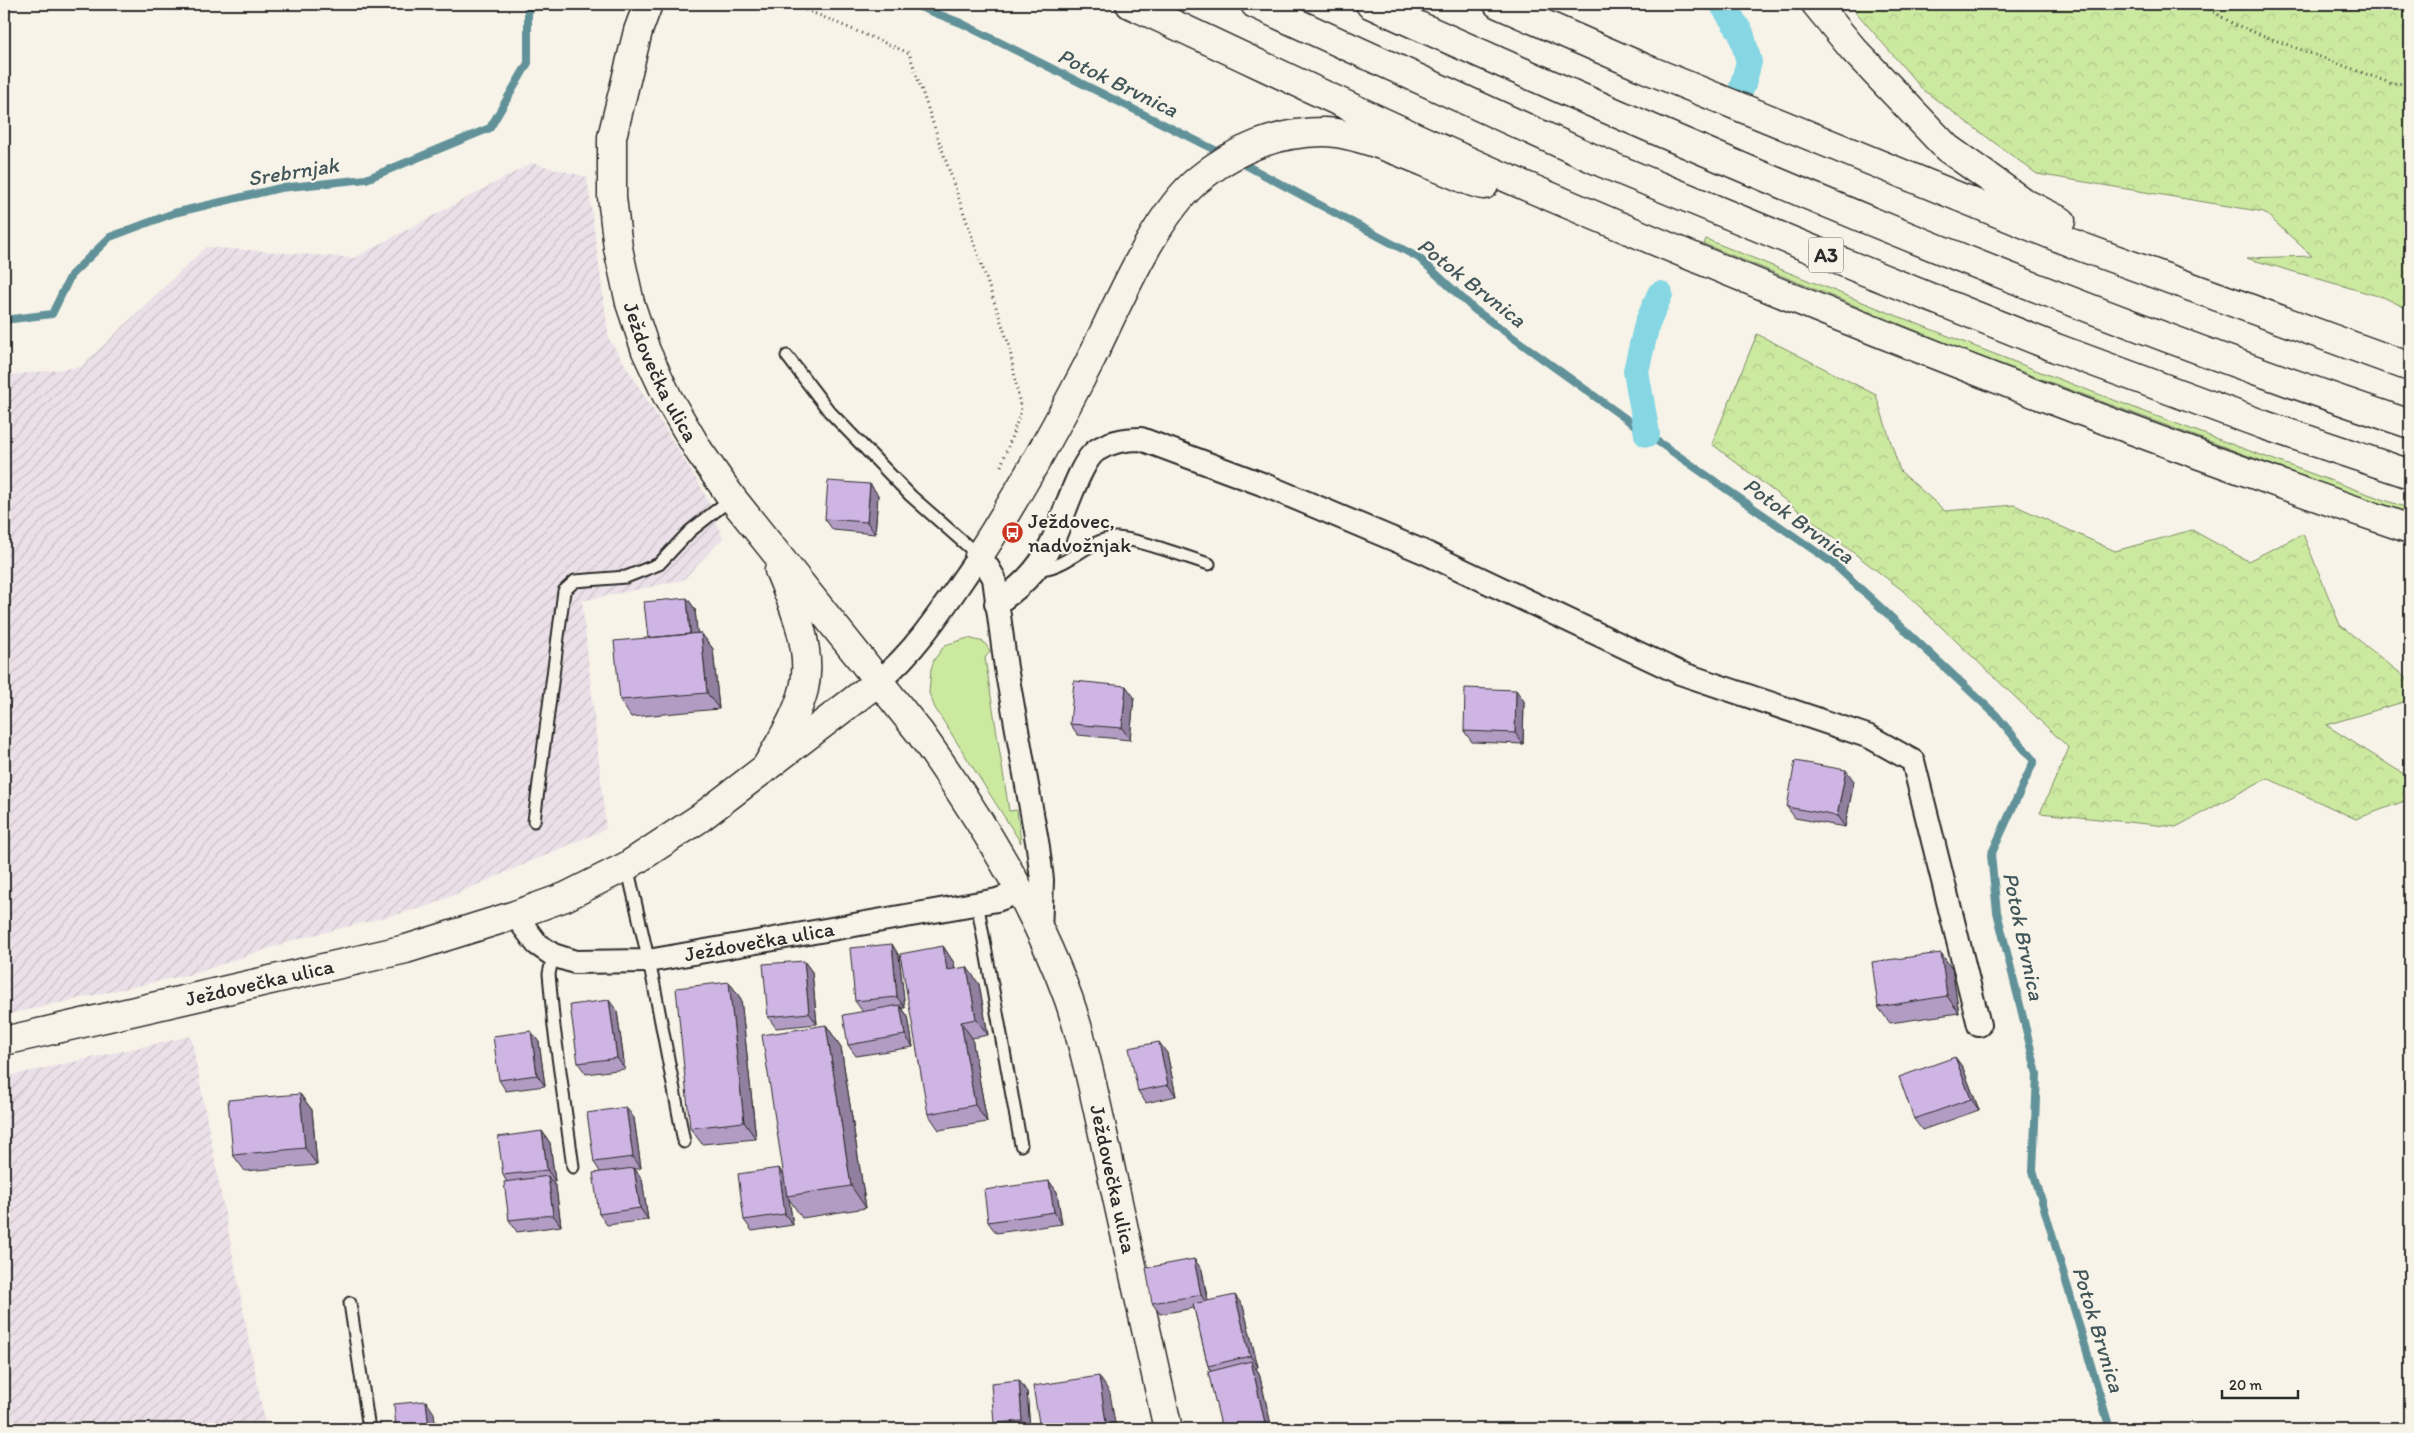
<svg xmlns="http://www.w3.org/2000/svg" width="2414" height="1433" viewBox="0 0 2414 1433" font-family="Itim,sans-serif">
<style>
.industrial{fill:url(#industrial-furrows)}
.grass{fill:#cce9a0;stroke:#7c8a66}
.forest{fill:url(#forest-crowns);stroke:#7c8a66}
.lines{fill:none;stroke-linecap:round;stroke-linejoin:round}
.stream{stroke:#629299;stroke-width:8}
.canal{stroke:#86d6e3;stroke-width:26}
.service-casing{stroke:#2b2b2b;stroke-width:15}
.minor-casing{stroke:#2b2b2b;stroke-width:26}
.tertiary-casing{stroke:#2b2b2b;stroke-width:31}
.secondary-casing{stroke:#2b2b2b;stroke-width:31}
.motorway-casing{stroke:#2b2b2b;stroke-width:31}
.path{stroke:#2b2b2b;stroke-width:3;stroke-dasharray:1 4;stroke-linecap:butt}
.service{stroke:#f7f3e8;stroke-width:11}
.minor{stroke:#f7f3e8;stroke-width:22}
.tertiary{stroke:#f7f3e8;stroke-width:28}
.secondary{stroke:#f7f3e8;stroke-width:28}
.motorway{stroke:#f7f3e8;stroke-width:28}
.wall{fill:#b29cc4;stroke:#2b2b2b}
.shaded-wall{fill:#917fa0;stroke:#2b2b2b}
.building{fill:#cfb5e4;stroke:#2b2b2b}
.labels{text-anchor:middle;stroke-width:4.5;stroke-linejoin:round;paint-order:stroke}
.shield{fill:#f7f3e8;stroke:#686764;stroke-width:1}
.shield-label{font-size:20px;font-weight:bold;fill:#2b2b2b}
.street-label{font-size:21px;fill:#2b2b2b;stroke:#f7f3e8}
.poi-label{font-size:21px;fill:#2b2b2b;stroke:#f7f3e8;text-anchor:start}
.water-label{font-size:22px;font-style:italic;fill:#425659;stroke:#f7f3e8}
</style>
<defs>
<pattern id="industrial-furrows" width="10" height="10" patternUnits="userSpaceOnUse" patternTransform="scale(1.25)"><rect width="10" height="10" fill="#ebe0e7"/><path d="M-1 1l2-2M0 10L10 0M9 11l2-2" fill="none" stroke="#cac0c6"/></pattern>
<pattern id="forest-crowns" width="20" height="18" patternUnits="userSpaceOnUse" patternTransform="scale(1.25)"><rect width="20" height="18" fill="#cce9a0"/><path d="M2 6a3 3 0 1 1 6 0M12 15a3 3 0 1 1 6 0" fill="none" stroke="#afc88a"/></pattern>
</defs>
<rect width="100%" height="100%" fill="#f7f3e8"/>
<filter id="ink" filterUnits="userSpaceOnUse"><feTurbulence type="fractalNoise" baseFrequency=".02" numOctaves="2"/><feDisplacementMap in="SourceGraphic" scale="10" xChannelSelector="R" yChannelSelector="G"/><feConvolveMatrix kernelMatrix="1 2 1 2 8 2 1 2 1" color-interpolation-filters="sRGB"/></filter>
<g filter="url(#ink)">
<path class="industrial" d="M532 163 587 177 609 339 703 490 723 538 683 580 582 601 606 829 426 907 294 940 196 973 4 1015V376L81 367 206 247 354 258Z
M191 1036 266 1429H4V1077Z"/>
<path class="grass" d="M1706 239C1939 334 2173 425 2410 509V516L1966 351 1704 244Z
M968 638 984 642 990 651 985 658 1009 811 1017 810 1021 843 935 708 929 693 931 669 934 660 945 645Z"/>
<path class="forest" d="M1849 4H2410V310L2385 298 2246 258 2312 256 2264 212 2037 174 1923 90Z
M1757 334 1876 395 1900 471 1945 511 2014 505 2115 551 2192 530 2248 561 2303 534 2340 625 2410 681V700L2326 725 2410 778V799L2356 819 2267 778 2176 827 2040 813 2069 748 1902 590 1712 444Z"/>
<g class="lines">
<path class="stream" d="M912 4 961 23 1223 154
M1238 161 1419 258 1475 310 1647 434 1834 564 1996 715 2034 761 1991 855 1997 912 2037 1074 2033 1171 2110 1429
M4 320 52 314 71 275 110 237 174 213 280 188 366 179 490 128 528 63V4"/>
<path class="canal" d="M1722 4 1741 33 1749 62 1742 87
M1647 434 1636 371 1647 324 1660 294"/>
<defs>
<path id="service" d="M787 356 829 411 911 496 979 556
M1036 569C1067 570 1087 539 1115 538 1134 537 1188 558 1209 564
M534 821 564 591 575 581 626 577 659 564 690 531 732 498
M627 866 653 980 684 1142
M977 902 1021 1145
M553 955 549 974 554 1027 573 1167
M350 1303 369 1429"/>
<g id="minor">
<path d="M996 604C1019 588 1038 571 1050 546 1062 524 1079 461 1097 450 1111 441 1125 439 1141 439L1262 484 1424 552 1680 673 1870 737 1913 761 1979 1025"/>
<path d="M879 681C920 647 948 600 979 556L987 566 994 578 1006 668 1038 847 1042 880 1040 933"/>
<path id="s1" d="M515 915 537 944 553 955 575 962 648 961 997 900 1019 892"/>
</g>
<g id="tertiary">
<path id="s2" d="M4 1041 406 949 515 915 565 897 627 866 700 818 879 681"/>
</g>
<g id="secondary">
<path id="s3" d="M648 4 638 31 612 137V197L618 248 630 303 646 351 668 398 699 451 732 498 920 733C978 815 1035 905 1069 1000 1088 1057 1099 1117 1112 1175 1131 1260 1150 1345 1168 1429"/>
<path d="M765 769C779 744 797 717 804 689 813 650 794 606 779 570"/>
</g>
<path id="motorway" d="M1130 4C1263 65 1394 130 1528 187 1818 312 2112 428 2410 529
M1255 4 1603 163 1862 270 2056 348 2264 425 2410 474
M1370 4C1710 157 2055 305 2410 424
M1498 4 1642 67 2079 246 2410 367
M1816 4 1853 49 1947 148 2023 202 2061 221
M979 556C1019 494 1055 429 1089 363 1115 311 1154 215 1199 179 1234 150 1277 132 1324 132 1357 132 1414 158 1446 171 1457 175 1472 184 1484 185"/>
</defs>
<use href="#service" class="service-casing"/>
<use href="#minor" class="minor-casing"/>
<use href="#tertiary" class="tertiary-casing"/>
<use href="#secondary" class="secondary-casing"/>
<use href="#motorway" class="motorway-casing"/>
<path class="path" d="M792 4 909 53 1009 345 1021 411 1001 466
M2201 4 2235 25 2390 83 2410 84"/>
<use href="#service" class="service"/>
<use href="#minor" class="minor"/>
<use href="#tertiary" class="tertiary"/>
<use href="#secondary" class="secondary"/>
<use href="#motorway" class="motorway"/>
</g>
<path class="wall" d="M870 484 878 495 875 534 833 530 825 519Z
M687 598 695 609 697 633H701L713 649 719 709 631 717 620 700 648 638Z
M1134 697 1130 740 1078 735 1070 724Z
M1524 701 1523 744 1472 742 1464 731Z
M1854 781 1845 827 1795 818 1787 807Z
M892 944 899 956 905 1008H902L908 1017 913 1047 856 1056 848 1045 863 1012 855 1001Z
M943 946 954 963 955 969 979 984 988 1035 972 1038 987 1122 939 1130 928 1114Z
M1941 953 1952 969 1959 1013 1890 1023 1878 1007Z
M804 961 812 972 817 1024 776 1028 768 1017Z
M729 982 741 999 756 1139 702 1144 690 1128Z
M617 1011 625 1069 586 1074 578 1063Z
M826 1025 841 1047 866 1208 802 1218 789 1199 793 1225 752 1231 744 1220 784 1175Z
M539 1042 545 1086 506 1091 499 1080Z
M1167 1053 1176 1096 1146 1103 1138 1091Z
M1955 1057 1963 1068 1979 1110 1922 1130 1914 1119Z
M300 1094 312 1110 317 1165 245 1171 233 1155Z
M634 1118 641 1168 635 1169 642 1179 648 1220 607 1225 599 1214 600 1172 594 1162Z
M542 1131 550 1143 555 1181H552L556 1187 561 1226 517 1232 509 1220 507 1182 503 1175Z
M1049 1181 1057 1192 1062 1224 996 1233 988 1222Z
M1194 1259 1202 1270 1208 1301 1243 1306 1258 1367 1256 1368 1259 1373 1272 1429H1222L1211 1371 1208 1366 1194 1308 1160 1314 1152 1303Z
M1027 1392 1030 1429H998L994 1423Z"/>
<path class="shaded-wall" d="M870 484 878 495 875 534 867 522Z
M687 598 695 609 699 651 691 640Z
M701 633 713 649 719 709 707 693Z
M1126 686 1134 697 1130 740 1122 728Z
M1516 690 1524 701 1523 744 1515 733Z
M1846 770 1854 781 1845 827 1837 816Z
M892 944 899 956 905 1008 897 997Z
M943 946 954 963 958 987 947 970Z
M1941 953 1952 969 1959 1013 1947 996Z
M804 961 812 972 817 1024 809 1013Z
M967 967 979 984 988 1035 976 1019Z
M729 982 741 999 756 1139 744 1122Z
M609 1000 617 1011 625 1069 617 1058Z
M900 1005 908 1017 913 1047 905 1035Z
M961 1022 972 1038 987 1122 975 1105Z
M826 1025 841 1047 866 1208 851 1186Z
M531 1031 539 1042 545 1086 537 1075Z
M1159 1042 1167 1053 1176 1096 1168 1085Z
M1955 1057 1963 1068 1979 1110 1971 1099Z
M300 1094 312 1110 317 1165 305 1148Z
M626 1107 634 1118 641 1168 633 1157Z
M542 1131 550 1143 555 1181 547 1170Z
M634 1168 642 1179 648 1220 640 1208Z
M779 1168 787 1179V1196L789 1199 793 1225 785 1214Z
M548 1176 556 1187 561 1226 553 1215Z
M1049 1181 1057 1192 1062 1224 1054 1212Z
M1194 1259 1202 1270 1208 1306 1201 1295Z
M1235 1295 1243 1306 1258 1367 1250 1356Z
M1251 1361 1259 1373 1272 1429H1270L1265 1423Z
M1099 1376 1110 1393 1116 1429H1107Z
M1019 1380 1027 1392 1030 1429H1028L1022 1421Z
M426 1401 434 1413 436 1429H429Z"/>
<path class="building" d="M828 481 870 484 867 522 825 519Z
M687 598 690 634 648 638 644 602Z
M701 633 707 693 620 700 614 641Z
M1074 681 1126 686 1122 728 1070 724Z
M1465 688 1516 690 1515 733 1464 731Z
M1795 761 1846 770 1837 816 1787 807Z
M892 944 897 997 855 1001 850 948Z
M943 946 947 970 967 967 976 1019 961 1022 975 1105 928 1114 900 954Z
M1941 953 1947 996 1878 1007 1872 962Z
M804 961 809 1013 768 1017 763 964Z
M729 982 744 1122 690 1128 676 988Z
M609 1000 617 1058 578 1063 570 1005Z
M900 1005 905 1035 848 1045 843 1015Z
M826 1025 851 1186 787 1196 762 1035Z
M531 1031 537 1075 499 1080 493 1036Z
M1159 1042 1168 1085 1138 1091 1129 1048Z
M1955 1057 1971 1099 1914 1119 1899 1077Z
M300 1094 305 1148 233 1155 228 1100Z
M626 1107 633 1157 594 1162 587 1113Z
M542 1131 547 1170 503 1175 498 1137Z
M634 1168 640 1208 599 1214 593 1173Z
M779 1168 785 1214 744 1220 738 1174Z
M548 1176 553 1215 509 1220 504 1182Z
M1049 1181 1054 1212 988 1222 984 1190Z
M1194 1259 1201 1295 1152 1303 1146 1268Z
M1235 1295 1250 1356 1208 1366 1193 1304Z
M1251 1361 1265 1423 1239 1429H1222L1208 1372Z
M1099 1376 1107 1429H1040L1033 1386Z
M1019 1380 1022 1421 994 1423 991 1383Z
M426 1401 429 1429H396L394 1404Z
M1979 1427 1980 1429H1971Z"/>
</g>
<defs>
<symbol id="bus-disc" viewBox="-11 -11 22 22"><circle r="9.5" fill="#c8321e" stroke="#f7f3e8"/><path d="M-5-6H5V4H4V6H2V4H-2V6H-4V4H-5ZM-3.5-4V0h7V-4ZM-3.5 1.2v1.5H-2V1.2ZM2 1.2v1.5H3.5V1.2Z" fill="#fff"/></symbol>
</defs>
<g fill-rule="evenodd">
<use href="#bus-disc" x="1000" y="520" width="25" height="25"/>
</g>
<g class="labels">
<rect class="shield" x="1808.5" y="237.5" width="35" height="35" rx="4"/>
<g class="shield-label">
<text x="1826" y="262">A3</text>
</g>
<g class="street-label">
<text dy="7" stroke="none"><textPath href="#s3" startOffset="381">Ježdovečka ulica</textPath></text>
<text dy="7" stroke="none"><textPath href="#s1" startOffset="265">Ježdovečka ulica</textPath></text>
<text dy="7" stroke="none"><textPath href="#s2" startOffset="262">Ježdovečka ulica</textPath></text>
<text dy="7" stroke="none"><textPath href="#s3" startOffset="1319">Ježdovečka ulica</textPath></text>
</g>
<g class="poi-label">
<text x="1028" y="528">Ježdovec,<tspan x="1028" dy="24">nadvožnjak</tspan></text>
</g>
<g class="water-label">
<text transform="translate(1118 82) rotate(26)" y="8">Potok Brvnica</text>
<text transform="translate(293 171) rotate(-9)" y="8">Srebrnjak</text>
<text transform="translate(1472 282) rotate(38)" y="8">Potok Brvnica</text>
<text transform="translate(1799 520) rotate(36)" y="8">Potok Brvnica</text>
<text transform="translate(2024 936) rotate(78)" y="8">Potok Brvnica</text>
<text transform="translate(2099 1329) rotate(73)" y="8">Potok Brvnica</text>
</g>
</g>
<rect width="2414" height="1433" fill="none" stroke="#f7f3e8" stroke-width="20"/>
<rect x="10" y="10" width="2394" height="1413" fill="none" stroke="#2b2b2b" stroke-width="2" filter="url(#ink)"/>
<path d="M2222 1390v8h76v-8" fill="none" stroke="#2b2b2b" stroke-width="2.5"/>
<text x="2229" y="1390" font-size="15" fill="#2b2b2b" stroke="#f7f3e8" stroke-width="4" paint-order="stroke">20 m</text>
</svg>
